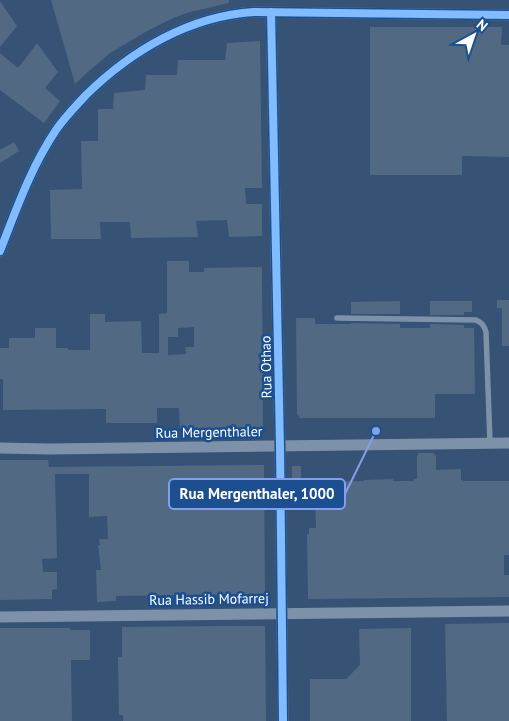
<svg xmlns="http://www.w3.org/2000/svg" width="509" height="721" viewBox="0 0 509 721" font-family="'PT Sans',sans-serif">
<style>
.building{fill:#526984;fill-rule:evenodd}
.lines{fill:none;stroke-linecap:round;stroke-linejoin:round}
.service{stroke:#7d92a8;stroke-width:5.5}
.minor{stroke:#7d92a8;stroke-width:11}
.cycleway-casing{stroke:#1b4f8f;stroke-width:11}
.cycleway{stroke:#80bcff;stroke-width:8}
.labels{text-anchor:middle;stroke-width:5;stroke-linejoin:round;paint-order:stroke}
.street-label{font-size:14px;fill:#fff;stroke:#1b4f8f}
.leader{fill:none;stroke:#839eea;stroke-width:2}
.callout-dot{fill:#839eea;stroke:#1b4f8f;stroke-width:2}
.callout{fill:#1b4f8f;stroke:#839eea;stroke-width:2}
.callout-label{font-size:15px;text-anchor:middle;font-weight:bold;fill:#fff}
</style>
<rect width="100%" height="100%" fill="#365274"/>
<path class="building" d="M51 0H229V3L190 12 173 18 147 31 110 53 89 71 75 84Z
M0 1 17 26 0 47Z
M370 27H502L501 45H509V157L462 156V175H370Z
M260 41 262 188H245L246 204H262V236L229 237 227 220 196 221 198 237 131 238 130 222H100L101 239H51L50 190 82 189 81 141H98V109H113L114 93 145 90 146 75H177L178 60H225L227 43Z
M37 43 58 72 45 88 60 101 44 123 0 90V53L18 68Z
M14 142 19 151 0 163V150Z
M167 261H189V272H204V268L262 267 263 429H180L179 408H157V423H106V409L3 410V379H0V348H9V338H35V328H56V348H68V350H90V314H105V322L141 321 142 353H159V314L167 313ZM194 327V347H185L186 354 168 355V337H178V328Z
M497 300H509V346H502V308H497Z
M400 301V314H351V302Z
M430 301H472V312H464V315H430Z
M296 318H315V324H351V323L400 324V328H430V324L464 325V328H474L475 394H435V418H300L297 414Z
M418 453H434L435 456 436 455V470L461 469V480H463V481H509V555H504V575H509V597L308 599 307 534H309V528H316L315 494H321V482L364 481V480L393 479V481H414V479H417V456H418Z
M0 460H48L49 467 264 465 265 594 116 596V601L97 602 96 570H101L98 545H100L99 539H108L107 516 89 517V474H55L57 558 42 559 43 572H57V589L52 590V599L0 600Z
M292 466H301V482H292Z
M509 623V721H447L445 624Z
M218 626H265L266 721H123V715H119L118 657H122V627Z
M0 628H70V630H90V660H71L72 721H0Z
M411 628V721H310V679H346L360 665 359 629Z"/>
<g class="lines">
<path class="service" d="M337 318 476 320C482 323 484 325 486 332L490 443"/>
<path class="minor" d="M271 12 280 446 283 721
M0 251C16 210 31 167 56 130 65 117 76 106 86 95 131 51 189 16 254 12L509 15
M0 448 50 449 509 443
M0 617 509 611"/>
<defs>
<path id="cycleway" d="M271 12 280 446 283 721
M0 251C16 210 31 167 56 130 65 117 76 106 86 95 131 51 189 16 254 12L509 15"/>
</defs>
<use href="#cycleway" class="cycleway-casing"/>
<use href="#cycleway" class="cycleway"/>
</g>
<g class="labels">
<g class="street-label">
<text transform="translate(266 367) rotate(-91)" y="5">Rua Othao</text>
<text transform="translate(209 432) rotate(-1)" y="5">Rua Mergenthaler</text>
<text transform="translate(209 599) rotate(-1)" y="5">Rua Hassib Mofarrej</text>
</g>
</g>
<path class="leader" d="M376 431L345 494"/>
<circle class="callout-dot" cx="376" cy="431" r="5"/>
<rect class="callout" x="169" y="479" width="176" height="30" rx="5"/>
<g class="callout-label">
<text x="257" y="499">Rua Mergenthaler, 1000</text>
</g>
<g transform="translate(474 35) rotate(40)" stroke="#1b4f8f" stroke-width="4" paint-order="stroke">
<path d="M0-4L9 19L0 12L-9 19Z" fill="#ffffff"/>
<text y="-8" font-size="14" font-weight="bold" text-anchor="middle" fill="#ffffff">N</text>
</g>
</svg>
